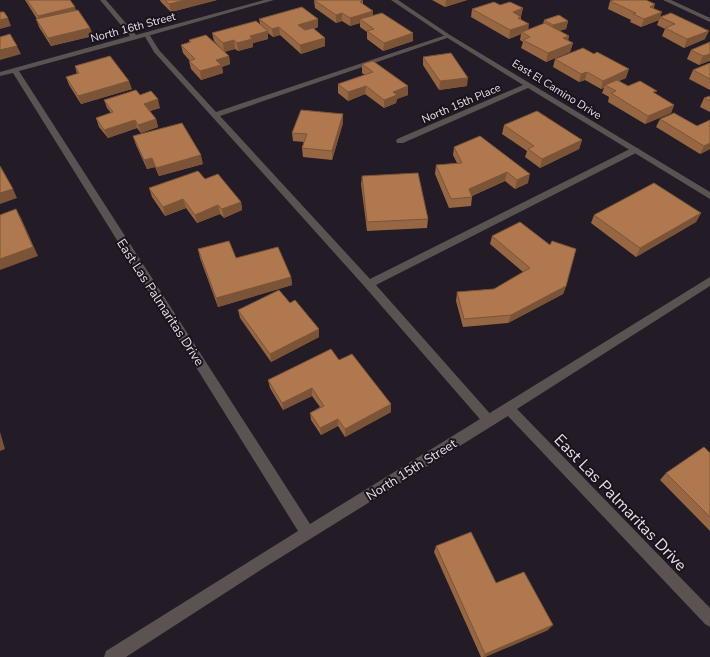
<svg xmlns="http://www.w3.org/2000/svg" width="710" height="657" viewBox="0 0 710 657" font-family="'Nunito Sans',sans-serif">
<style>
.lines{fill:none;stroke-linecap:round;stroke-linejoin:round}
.service{fill:#5b5351;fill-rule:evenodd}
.minor{fill:#5b5351;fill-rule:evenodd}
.wall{fill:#976744}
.shaded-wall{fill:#7b5437}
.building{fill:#b0784f;stroke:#7b5437}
.labels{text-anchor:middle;stroke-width:4;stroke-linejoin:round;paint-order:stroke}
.far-street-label{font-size:11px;fill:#e6e0e8;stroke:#1a121d}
.street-label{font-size:13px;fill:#e6e0e8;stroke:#1a121d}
.near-street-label{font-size:16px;fill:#e6e0e8;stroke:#1a121d}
</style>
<rect width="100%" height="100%" fill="#231b26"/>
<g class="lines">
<path class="service" d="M145 34H149L159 50 216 112 446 35H450V37L220 116 370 279 632 148H638L639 150 638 152 376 285 493 417 495 421 493 425 489 426 485 425 365 287 154 52 144 35Z"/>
<path class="minor" d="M100 0H106L136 35 264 0H274L137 39 19 71 310 524 710 277V286L517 409 710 608V627L705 624 508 416 262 569 126 657H104L106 651 298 531 13 73 0 76V72L130 36Z
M391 0H398L450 35 710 192V199L528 88 403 143H397L396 141 397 139 523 85 446 37Z
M663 0H671L710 18V22Z"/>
</g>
<path class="wall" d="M25 0H70L76 10 90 28 93 36 51 46 39 27 36 19H37Z
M160 0H217L171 12 161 2Z
M314 0 363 1V4L373 16 413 33V41L383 51 367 39V32L360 27V23L350 26 342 21 336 23 315 8Z
M432 0H467L445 7Z
M610 1 654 9 659 20 641 27 630 22 631 20 608 9Z
M500 5 523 8 521 16V19L528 30 543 24 544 20 568 21 566 29 559 31 569 36 568 41 573 43 570 52 546 62 521 48 523 42 520 40 521 34 509 39 471 17 472 9Z
M660 17 705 39 684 48 662 36 665 29 657 25Z
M259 19H318V27L314 29 325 46 301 54 280 35 273 37 268 33V39L253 43V47L238 51 235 49 224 52 214 41 212 33 260 24Z
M189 40 229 56 230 64 222 67 223 73 201 80 191 69 189 61H190L183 53 181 45 189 42Z
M710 42V61H709L699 65 687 59 691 50Z
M423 57 467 86 439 90 423 65Z
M555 59 626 78 619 81 628 86 655 94 674 105 671 113 645 124 608 102 609 97 602 93 604 88 601 89 585 80 579 82 553 67Z
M710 63V90L689 79 693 70Z
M362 64 408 86V95L397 99 396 103 384 108 365 94 348 101 338 93V84L365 75 362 73Z
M75 66 132 89 81 104 69 85 66 77 77 74Z
M140 95 160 108 150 111 156 119 158 127 141 133 137 128 108 138 99 127 96 118 111 113 107 108 104 100Z
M710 96V112L700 107 704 98Z
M343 114V123L332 160 303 157 302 148 304 142 293 141 292 133Z
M660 119 697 126 710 120V149L700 154 656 127Z
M504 125 582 140 579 149 540 168 525 157 527 151 502 134Z
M133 136 203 164 159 176 155 167 147 169 136 145Z
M480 136 528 183 515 189 505 181 472 196V197L471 206 449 208 435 174 436 165 457 163 453 155 454 147Z
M362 176 428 219 427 228 367 231 361 184Z
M205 179 241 202 242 210 224 218 220 214 197 223 186 208 165 216 152 197 149 188Z
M701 213 696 222 636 257 591 223 594 215Z
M492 236 566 286 563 294 508 323 463 327 456 301 457 292 494 289 523 272 490 244Z
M198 249 236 258 291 277 292 285 218 307 200 258Z
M290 303 319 329V337L271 362 240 318 238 310Z
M339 360 391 404V412L345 437 338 426 321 435 311 420 310 413 320 407 312 396 283 410 270 388 268 380Z
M710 453V531L660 480 666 473Z
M436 546 496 583 548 630 485 657H481L434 552Z"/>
<path class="shaded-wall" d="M185 0H217L171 12 169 4Z
M446 0H467L445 7Z
M655 4 653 12 650 7Z
M75 7 77 15 41 24 38 16Z
M523 8 521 16 511 20 513 12Z
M373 11V19H360V23L350 26V18Z
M662 12 659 20 641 27 644 19Z
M342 13V21L336 23V15Z
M8 18 11 26 0 29V20Z
M318 19V27L299 33 298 25Z
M568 21 566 29 551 33 553 25Z
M529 24 528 32H522L521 34 509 39 510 30Z
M279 27 280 35 273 37 272 29Z
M90 28 93 36 51 46 48 38Z
M268 31V39L253 43V47L238 51 237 43 250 36Z
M709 31 705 39 684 48 687 39Z
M413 33V41L383 51 384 43Z
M569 36 567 44 563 38Z
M325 38V46L301 54 300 45Z
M234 40 235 49 224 52 223 43Z
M573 43 570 52 546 62 548 53Z
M17 46 21 54 0 60V50Z
M710 54V58L709 61 699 65 703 56Z
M229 56 230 64 222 67 223 73 201 80 200 71 216 60Z
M629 69 626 78 607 86 605 85 604 88 601 89 603 81Z
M587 72 585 80 579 82 581 74Z
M468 78 467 86 439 90 440 81Z
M129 81 132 89 81 104 78 96Z
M366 86 365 94 348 101V92Z
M408 86V95L397 99 396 103 384 108V100L393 92Z
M158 99 160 108 146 112 144 104Z
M674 105 671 113 645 124 648 116Z
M343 114V123L332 160V151Z
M156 119 158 127 141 133 138 125Z
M135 120 137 128 108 138 104 130Z
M582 140 579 149 540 168 542 159Z
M710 143V149L700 154 704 146Z
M201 155 203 164 159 176 156 168Z
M152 158 155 167 147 169 144 160Z
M507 172 505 181 467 198 469 189Z
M530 174 528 183 515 189 517 180Z
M13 189 17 198 0 204V193Z
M183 199 186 208 165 216 163 207Z
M241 202 242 210 224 218 222 209Z
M218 205 220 214 197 223 195 215Z
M16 209 21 218 38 256 0 270V259Z
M701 213 696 222 636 257 640 248Z
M291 277 292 285 218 307 216 298Z
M566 286 563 294 508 323 511 315Z
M319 329V337L271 362 270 354Z
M312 388V396L283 410 282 403Z
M391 404V412L345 437V429Z
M338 419V426L321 435 320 428Z
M0 432 5 449 0 451Z
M553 625 548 630 485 657H483L485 654Z"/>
<path class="building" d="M27 0H70L75 7 38 16Z
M165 0H185L169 4Z
M314 0H361L363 1 360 2 373 11 350 18 342 13 336 15Z
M613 0H646L655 4 650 7 662 12 644 19 633 14 636 13 610 1Z
M494 2 500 5 510 2 523 8 513 12 521 17 518 18 529 24 510 30 472 9Z
M302 7 318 19 298 25 305 30 313 28 325 38 300 45 279 27 272 29 259 19Z
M78 10 90 28 48 38 36 19Z
M0 12H4L8 18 0 20Z
M382 13 413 33 384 43 367 31 374 29 360 19Z
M671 13 709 31 687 39 665 28 675 24 660 17Z
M559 15 568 21 553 25 544 20Z
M256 21 268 31 250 36 252 39 237 43 234 40 223 43 212 33Z
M545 23 569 36 563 38 573 43 548 53 523 40 530 37 522 32Z
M10 34 17 46 0 50V37Z
M206 35 229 56 216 60 221 65 200 71 189 61 195 59 181 45 191 42 189 40Z
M710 42V54L703 56 691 50Z
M583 48 594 54 597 52 629 69 603 81 587 72 581 74 555 59Z
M451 53 468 78 440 81 423 57Z
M110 56 129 81 78 96 66 77 79 73 75 66Z
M373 61 408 86 393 92 397 95 384 100 366 86 348 92 338 84 373 72 362 64Z
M710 63V79L693 70Z
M617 80 628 86 640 81 657 91 653 92 674 105 648 116 611 93 616 91 605 85Z
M136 90 140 95 151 91 158 99 144 104 156 119 138 125 135 120 104 130 96 118 113 112 104 100Z
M710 96V101L704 98Z
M301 110 343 114 332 151 302 148 307 134 292 133Z
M537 111 582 140 542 159 528 149 534 146 504 125Z
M674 113 697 126 710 120V143L704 146 660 119Z
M182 123 201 155 156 168 152 158 144 160 133 136Z
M480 136 530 174 517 180 507 172 469 189 472 197 451 199 436 165 462 163 454 147Z
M0 166 13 189 0 193Z
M198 171 205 179 218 174 241 202 222 209 218 205 195 215 183 199 163 207 149 188Z
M418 173 428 219 367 222 362 176Z
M654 183 701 213 640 248 594 215Z
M16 209 33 247 0 259V215Z
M520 222 550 245 552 241 576 249 566 286 511 315 464 319 457 292 494 289 530 268 492 236Z
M229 241 236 258 278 247 291 277 216 298 198 249Z
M279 290 290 303 295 300 319 329 270 354 238 310Z
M331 349 339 360 352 354 391 404 345 429 338 419 320 428 310 413 324 406 312 388 282 403 268 380Z
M704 447 710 453V517L666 473Z
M471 532 496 583 524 572 553 625 485 654 436 546Z"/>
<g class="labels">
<g class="far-street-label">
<text transform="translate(133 27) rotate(-15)" y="4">North 16th Street</text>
<text transform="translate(557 89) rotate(32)" y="4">East El Camino Drive</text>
<text transform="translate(461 103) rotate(-23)" y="4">North 15th Place</text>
</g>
<g class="street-label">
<text transform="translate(161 302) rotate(57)" y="5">East Las Palmaritas Drive</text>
<text transform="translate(411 469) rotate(-32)" y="5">North 15th Street</text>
</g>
<g class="near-street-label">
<text transform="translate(621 502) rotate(46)" y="6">East Las Palmaritas Drive</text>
</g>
</g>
</svg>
